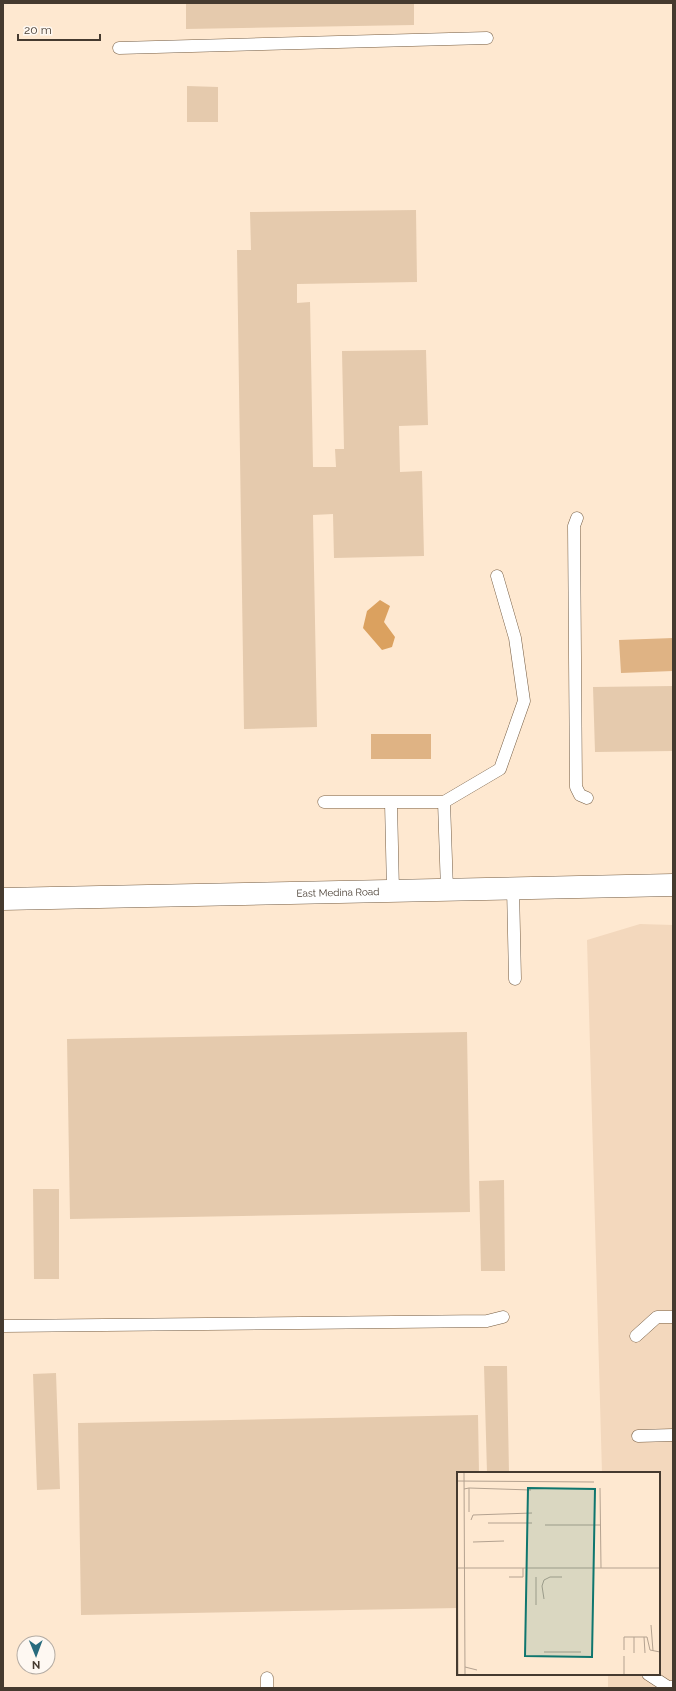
<svg xmlns="http://www.w3.org/2000/svg" width="676" height="1691" viewBox="0 0 676 1691" font-family="Raleway,sans-serif">
<style>
.built{fill:#f3d8bd}
.green{fill:#dfb384}
.water{fill:#dba15f}
.building{fill:#e5caad}
.lines{fill:none;stroke-linecap:round;stroke-linejoin:round}
.lane-casing{stroke:#755d43;stroke-width:13}
.street-casing{stroke:#755d43;stroke-width:23}
.lane{stroke:#fff;stroke-width:12}
.street{stroke:#fff;stroke-width:22}
.labels{text-anchor:middle;stroke-width:3;stroke-linejoin:round;paint-order:stroke}
.street-label{font-size:10px;fill:#453a2f;stroke:#fef8f2}
.inset-road{fill:none;stroke:#b4a290;stroke-width:1}
.view{fill:#0f766e;fill-opacity:0.15;stroke:#0f766e;stroke-width:2}
.inset-edge{fill:none;stroke:#453a2f;stroke-width:2}
</style>
<rect width="100%" height="100%" fill="#fee8d0"/>
<path class="built" d="M640 924 673 925V1688H608V1674H659V1473H602L587 940Z"/>
<path class="green" d="M673 638V671L621 673 619 640Z
M371 734H431V759H371Z"/>
<path class="water" d="M380 600 390 606 384 622 395 637 392 647 382 650 363 628 367 611Z"/>
<path class="building" d="M186 3H414V25L186 29Z
M187 86 218 87V122H187Z
M416 210 417 282 297 284V303L310 302 313 467H336L335 449H344L342 351 426 350 428 425 399 426 400 472 422 471 424 556 334 558 333 514 313 515 317 727 244 729 237 250H251L250 212Z
M673 686V751L595 752 593 687Z
M467 1032 470 1212 70 1219 67 1039Z
M504 1180 505 1271H481L479 1181Z
M33 1189H59V1279H34Z
M484 1366H507L509 1473H487Z
M56 1373 60 1489 37 1490 33 1374Z
M478 1415 479 1473H458V1608L81 1615 78 1423Z"/>
<g class="lines">
<defs>
<path id="lane" d="M119 48 487 38
M577 518 574 526 576 787 580 795 587 798
M324 802H444L500 769 524 701 515 638 497 576
M444 802 447 890
M391 803 393 891
M513 888 515 979
M3 1326 487 1321 503 1317
M636 1336 657 1317H673
M638 1436 673 1435
M648 1674 668 1687H673
M267 1678V1688"/>
<g id="street">
<path id="s1" d="M3 899 673 885"/>
</g>
</defs>
<use href="#lane" class="lane-casing"/>
<use href="#street" class="street-casing"/>
<use href="#lane" class="lane"/>
<use href="#street" class="street"/>
</g>
<g class="labels">
<g class="street-label">
<text dy="4" stroke="none"><textPath href="#s1" startOffset="335">East Medina Road</textPath></text>
</g>
</g>
<g transform="translate(457 1472)">
<rect width="203" height="203" fill="#fee8d0"/>
<path class="inset-road" d="M0 0 1 203M7 0 8 203M0 9 137 10M12 16 74 18M143 16 144 96M7 17 12 16V40M14 48 16 43 75 41M31 51H75M88 53H144M16 70 47 69M0 96H203M52 105H66V96M79 105V133M87 127 85 114 87 108 93 105H105M194 153 196 179M187 165 188 181M167 178V165H190L193 178 203 180M87 180H124M177 181V165M8 195 20 198M167 203V184"/>
<path class="view" d="M71 16 138 17 135 185 68 184Z"/>
<rect width="203" height="203" class="inset-edge"/>
</g>
<rect width="676" height="1691" fill="none" stroke="#453a2f" stroke-width="8"/>
<g transform="translate(36 1655) rotate(179)"><circle r="19" fill="#fef8f2" stroke="#b4aca4"/>
<path d="M0-3L7 15L0 10L-7 15Z" fill="#286b7d"/>
<text y="-6" font-size="11" font-weight="bold" text-anchor="middle" fill="#453a2f">N</text>
</g>
<path d="M18 34v6h82v-6" fill="none" stroke="#453a2f" stroke-width="2"/>
<text x="24" y="34" font-size="12" fill="#453a2f" stroke="#fef8f2" stroke-width="3" paint-order="stroke">20 m</text>
</svg>
